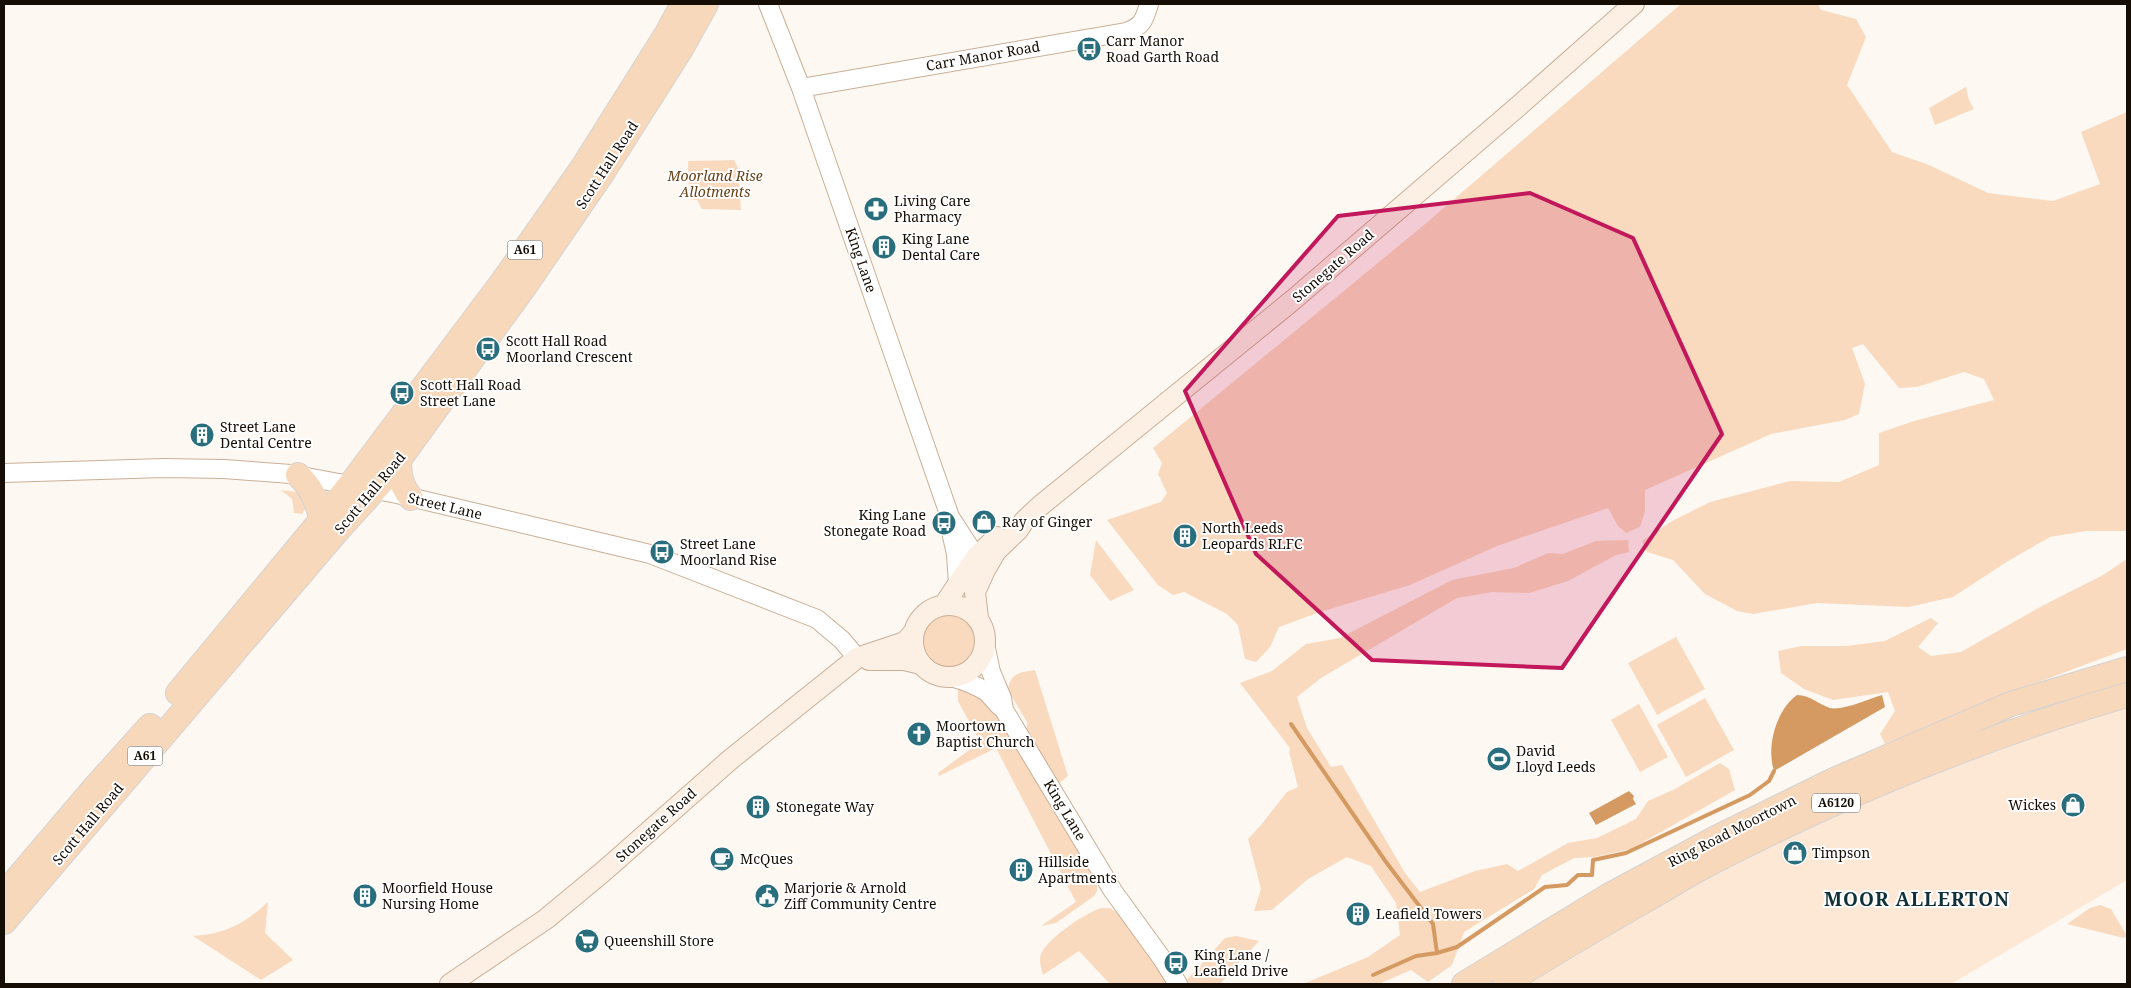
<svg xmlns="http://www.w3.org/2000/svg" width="2131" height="988" viewBox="0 0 2131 988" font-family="'Noto Serif',serif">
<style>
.built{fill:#fde8d5}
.green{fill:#f9dabe}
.water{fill:#d59a61}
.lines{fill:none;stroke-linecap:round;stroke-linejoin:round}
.stream{stroke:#d59a61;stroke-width:4}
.tertiary-casing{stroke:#caaf96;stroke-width:20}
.secondary-casing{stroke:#caaf96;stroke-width:22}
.trunk-casing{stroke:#d5d3d2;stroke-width:26}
.tertiary{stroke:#fff;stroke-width:18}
.secondary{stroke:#fcf0e5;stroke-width:20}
.trunk{stroke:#f8d8ba;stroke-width:24}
.marked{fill:#c2185b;fill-opacity:0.2;stroke:#c2185b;stroke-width:4;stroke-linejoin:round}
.labels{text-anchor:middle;stroke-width:4;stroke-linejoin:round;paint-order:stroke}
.shield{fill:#fff;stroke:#5c5650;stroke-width:1}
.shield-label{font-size:12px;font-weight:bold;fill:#160d05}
.poi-label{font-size:14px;fill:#160d05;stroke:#fff;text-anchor:start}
.street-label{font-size:14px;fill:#160d05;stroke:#fff}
.park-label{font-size:14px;font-style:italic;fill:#673f14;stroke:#fff}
.district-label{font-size:19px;font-weight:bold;letter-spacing:1px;fill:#103138;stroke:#fff}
</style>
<rect width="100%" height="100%" fill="#fef8f3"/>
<path class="built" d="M2127 695V880L1951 984H1505L1723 856Z"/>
<path class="green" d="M1681 4H1818L1821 10 1856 19 1866 37 1847 85 1892 152 1929 165 1988 193 2053 201 2100 184 2081 132 2127 112V531H2086L2050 537 2008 561 1953 597 1909 607 1817 603 1753 614 1737 611 1705 594 1673 560 1647 552 1642 541 1672 521 1710 502 1790 481 1839 482 1879 465V433L1914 421 1994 400 1984 379 1964 372 1917 387 1899 388 1863 344 1852 348 1865 384 1859 414 1845 420 1771 434 1645 490V511L1640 527 1626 533 1618 526 1608 508 1497 546 1410 585 1320 612 1279 627 1270 647 1256 662 1245 659 1238 625 1227 614 1184 592 1173 595 1158 585 1107 520 1161 502 1167 493 1158 474 1162 463 1153 448 1424 225Z
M1966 87 1969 100 1974 109 1935 125 1929 108Z
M734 160 738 168 741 210 702 209 697 200 689 199 688 161Z
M281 490 297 492 304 499 307 506 302 514 294 513 292 499Z
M1096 540 1134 590 1110 601 1090 575Z
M1628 540 1629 552 1616 555 1568 581 1529 593 1492 592 1457 598 1321 678 1297 697 1307 728 1331 767 1342 765 1405 873 1420 892 1475 871 1507 864 1518 871 1568 843 1597 838 1636 819 1648 801 1673 790 1720 763 1729 769 1735 790 1631 849 1594 857 1574 858 1542 875 1534 889 1464 932 1452 965 1428 982 1411 970 1379 984H1303L1368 957 1400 935 1396 903 1371 866 1347 857 1308 879 1272 910 1254 911 1261 889 1248 839 1261 825 1287 792 1298 787 1289 752 1290 748 1240 683 1272 671 1306 644 1340 638 1452 580 1514 568 1548 553 1563 554 1596 541Z
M2127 559V649L1993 699 1885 744 1880 734 1895 711 1888 692 1833 700 1804 689 1781 673 1778 651 1801 646H1846L1885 641 1931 618 1938 623 1918 647 1931 656 1961 652 2042 606 2103 575Z
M921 640a28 28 0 1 1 56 0a28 28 0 1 1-56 0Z
M1676 637 1705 689 1657 715 1628 663Z
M1035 670 1068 776 1058 784 1027 734V722L1008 690C1010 673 1021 672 1035 670Z
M958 687 979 693 1007 727 1097 881V891L1094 896 1056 923 1041 926 1076 902 996 748 939 776 938 773 980 742 958 701Z
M1705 698 1734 750 1686 777 1657 725Z
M1639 704 1668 757 1640 772 1611 720Z
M268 902 265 933 293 960 261 980 193 936C226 934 244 924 268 902Z
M2100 905 2111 909 2127 936 2124 938 2067 924 2090 908Z
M1102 908H1110L1120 915 1168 984H1110L1079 951 1043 975C1041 968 1038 958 1042 952 1050 937 1086 912 1102 908Z
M1236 936 1259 941 1220 984H1183L1225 938Z"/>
<path class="water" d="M1797 695C1810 695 1818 704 1830 708 1842 711 1869 699 1882 695L1885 707 1774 771C1766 747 1776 710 1797 695Z
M1629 791 1634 796 1633 799 1636 804 1596 825 1589 813Z"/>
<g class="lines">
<path class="stream" d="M1291 724 1386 862 1433 924 1437 953 1457 947 1545 887 1567 885 1578 875H1592L1593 860 1626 853 1750 795 1769 781 1774 771
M1373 975 1416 956 1437 953"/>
<defs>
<path id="tertiary" d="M768 4 801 88 950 517 976 557
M801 88 1126 32C1143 26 1144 20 1149 4
M4 473 164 468 224 469 291 474 397 494 650 554 817 619 842 640 857 658
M950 527 956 554 958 584
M985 644 991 672 1002 698 1004 710 1113 891 1163 960 1178 984
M951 677C962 680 974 684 985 691 991 695 995 703 1002 708"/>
<path id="secondary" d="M913 641a36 36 0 1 1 72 0a36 36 0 1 1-72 0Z
M944 605 976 557 997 537
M978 618 975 592 985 570 996 551 1018 530 1024 521 1040 506 1293 300 1522 103 1634 4
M869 660H904L921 664
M450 984 546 919 604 871 731 759 857 658 905 642 914 632"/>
<path id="trunk" d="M399 460C399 476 401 485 411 498
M298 475C313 489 316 500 322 520
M178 693 350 485 503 281 583 167 666 35 683 4
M4 894 96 786 150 726
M4 922 338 530 388 475 525 286 601 175 681 49 706 4
M1464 984 1608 896 1716 838 1834 780 2011 704 2127 669
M1505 984C1553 953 1602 925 1651 897 1675 883 1699 868 1724 856 1849 792 1992 734 2127 695"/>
</defs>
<use href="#tertiary" class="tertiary-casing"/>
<use href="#secondary" class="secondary-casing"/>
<use href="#trunk" class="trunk-casing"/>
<use href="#tertiary" class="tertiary"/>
<use href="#secondary" class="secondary"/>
<use href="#trunk" class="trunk"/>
</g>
<path class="marked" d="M1530 193 1633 238 1722 434 1562 668 1372 660 1256 554 1185 391 1338 216Z"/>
<defs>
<symbol id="bus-disc" viewBox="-11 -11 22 22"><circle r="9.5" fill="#296e7d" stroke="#fff"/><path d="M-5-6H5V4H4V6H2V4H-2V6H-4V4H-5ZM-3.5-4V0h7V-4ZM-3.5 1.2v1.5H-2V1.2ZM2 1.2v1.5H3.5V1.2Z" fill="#fff"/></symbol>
<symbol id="pharmacy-disc" viewBox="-11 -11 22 22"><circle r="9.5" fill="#296e7d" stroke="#fff"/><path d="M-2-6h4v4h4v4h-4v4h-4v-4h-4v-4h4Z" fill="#fff"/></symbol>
<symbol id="building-disc" viewBox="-11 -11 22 22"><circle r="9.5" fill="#296e7d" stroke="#fff"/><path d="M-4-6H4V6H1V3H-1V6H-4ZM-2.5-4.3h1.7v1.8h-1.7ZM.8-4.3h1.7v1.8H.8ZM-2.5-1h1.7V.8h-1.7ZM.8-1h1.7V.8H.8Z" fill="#fff"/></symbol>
<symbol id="shop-disc" viewBox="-11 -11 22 22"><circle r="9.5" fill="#296e7d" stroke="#fff"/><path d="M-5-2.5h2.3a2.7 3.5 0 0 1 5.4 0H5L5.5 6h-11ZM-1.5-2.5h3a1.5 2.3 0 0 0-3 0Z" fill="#fff"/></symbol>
<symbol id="church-disc" viewBox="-11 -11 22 22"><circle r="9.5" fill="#296e7d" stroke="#fff"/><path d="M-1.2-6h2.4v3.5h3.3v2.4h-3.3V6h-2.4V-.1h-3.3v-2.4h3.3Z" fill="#fff"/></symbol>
<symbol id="stadium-disc" viewBox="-11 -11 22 22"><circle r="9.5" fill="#296e7d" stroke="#fff"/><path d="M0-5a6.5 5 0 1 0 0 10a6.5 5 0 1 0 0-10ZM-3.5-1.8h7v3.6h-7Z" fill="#fff"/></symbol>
<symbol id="cafe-disc" viewBox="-11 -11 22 22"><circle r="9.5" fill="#296e7d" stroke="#fff"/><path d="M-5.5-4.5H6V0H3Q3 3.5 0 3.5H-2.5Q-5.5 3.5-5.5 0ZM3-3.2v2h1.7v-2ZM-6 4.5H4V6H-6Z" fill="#fff"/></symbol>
<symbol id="civic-disc" viewBox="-11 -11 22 22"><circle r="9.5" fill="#296e7d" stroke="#fff"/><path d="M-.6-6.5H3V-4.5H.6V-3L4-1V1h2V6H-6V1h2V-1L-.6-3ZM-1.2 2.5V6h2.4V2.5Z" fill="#fff"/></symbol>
<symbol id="supermarket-disc" viewBox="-11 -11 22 22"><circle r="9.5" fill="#296e7d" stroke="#fff"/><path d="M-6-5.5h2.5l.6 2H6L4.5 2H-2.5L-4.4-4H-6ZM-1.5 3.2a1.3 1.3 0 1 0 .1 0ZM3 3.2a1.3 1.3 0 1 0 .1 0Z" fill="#fff"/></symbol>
</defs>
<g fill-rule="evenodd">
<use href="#bus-disc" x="1075" y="35" width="28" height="28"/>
<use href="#pharmacy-disc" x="862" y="195" width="28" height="28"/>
<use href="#building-disc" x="870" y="233" width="28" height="28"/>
<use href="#bus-disc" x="474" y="335" width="28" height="28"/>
<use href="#bus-disc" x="388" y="379" width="28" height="28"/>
<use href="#building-disc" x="188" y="421" width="28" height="28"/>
<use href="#shop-disc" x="970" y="508" width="28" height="28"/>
<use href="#bus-disc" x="930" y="509" width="28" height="28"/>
<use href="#building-disc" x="1171" y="522" width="28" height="28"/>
<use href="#bus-disc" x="648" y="538" width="28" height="28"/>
<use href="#church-disc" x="905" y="720" width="28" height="28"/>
<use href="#stadium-disc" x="1485" y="745" width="28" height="28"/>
<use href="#shop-disc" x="2059" y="791" width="28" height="28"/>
<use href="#building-disc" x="744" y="793" width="28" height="28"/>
<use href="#shop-disc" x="1781" y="839" width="28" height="28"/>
<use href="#cafe-disc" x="708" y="845" width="28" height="28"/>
<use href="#building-disc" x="1007" y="856" width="28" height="28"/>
<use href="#building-disc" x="351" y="882" width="28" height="28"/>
<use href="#civic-disc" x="753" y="882" width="28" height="28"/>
<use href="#building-disc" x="1344" y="900" width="28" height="28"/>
<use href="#supermarket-disc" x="573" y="927" width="28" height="28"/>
<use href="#bus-disc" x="1162" y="949" width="28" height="28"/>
</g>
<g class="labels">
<g class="shield">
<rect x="507.5" y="240.5" width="35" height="19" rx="4"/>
<rect x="127.5" y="746.5" width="35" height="19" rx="4"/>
<rect x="1812" y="793.5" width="48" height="19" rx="4"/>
</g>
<g class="shield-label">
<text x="525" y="254">A61</text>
<text x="145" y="760">A61</text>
<text x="1836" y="807">A6120</text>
</g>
<g class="poi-label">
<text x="1106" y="46">Carr Manor<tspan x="1106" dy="16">Road Garth Road</tspan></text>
<text x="894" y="206">Living Care<tspan x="894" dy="16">Pharmacy</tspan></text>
<text x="902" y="244">King Lane<tspan x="902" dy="16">Dental Care</tspan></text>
<text x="506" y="346">Scott Hall Road<tspan x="506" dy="16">Moorland Crescent</tspan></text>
<text x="420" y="390">Scott Hall Road<tspan x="420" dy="16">Street Lane</tspan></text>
<text x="220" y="432">Street Lane<tspan x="220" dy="16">Dental Centre</tspan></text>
<text x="926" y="520" text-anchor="end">King Lane<tspan x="926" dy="16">Stonegate Road</tspan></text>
<text x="1002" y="527">Ray of Ginger</text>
<text x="1202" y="533">North Leeds<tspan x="1202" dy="16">Leopards RLFC</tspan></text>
<text x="680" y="549">Street Lane<tspan x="680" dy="16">Moorland Rise</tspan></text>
<text x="936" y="731">Moortown<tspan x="936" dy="16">Baptist Church</tspan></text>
<text x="1516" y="756">David<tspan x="1516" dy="16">Lloyd Leeds</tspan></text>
<text x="2056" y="810" text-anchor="end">Wickes</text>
<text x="776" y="812">Stonegate Way</text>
<text x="1812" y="858">Timpson</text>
<text x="740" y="864">McQues</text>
<text x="1038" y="867">Hillside<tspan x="1038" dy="16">Apartments</tspan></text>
<text x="382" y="893">Moorfield House<tspan x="382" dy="16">Nursing Home</tspan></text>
<text x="784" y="893">Marjorie &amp; Arnold<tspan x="784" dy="16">Ziff Community Centre</tspan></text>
<text x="1376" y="919">Leafield Towers</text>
<text x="604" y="946">Queenshill Store</text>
<text x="1194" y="960">King Lane /<tspan x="1194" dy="16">Leafield Drive</tspan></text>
</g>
<g class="street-label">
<text transform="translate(983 56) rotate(-10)" y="5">Carr Manor Road</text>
<text transform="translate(607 165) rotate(-57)" y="5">Scott Hall Road</text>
<text transform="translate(861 260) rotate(71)" y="5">King Lane</text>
<text transform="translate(1333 266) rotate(-41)" y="5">Stonegate Road</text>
<text transform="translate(370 493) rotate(-50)" y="5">Scott Hall Road</text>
<text transform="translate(445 506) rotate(13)" y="5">Street Lane</text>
<text transform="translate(1065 810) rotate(59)" y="5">King Lane</text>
<text transform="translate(88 824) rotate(-50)" y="5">Scott Hall Road</text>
<text transform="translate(656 825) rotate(-42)" y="5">Stonegate Road</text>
<text transform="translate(1732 831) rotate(-27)" y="5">Ring Road Moortown</text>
</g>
<g class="park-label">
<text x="715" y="181">Moorland Rise<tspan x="715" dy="16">Allotments</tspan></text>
</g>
<g class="district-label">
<text x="1917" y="906">MOOR ALLERTON</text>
</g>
</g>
<rect width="2131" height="988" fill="none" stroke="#160d05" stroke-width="10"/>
</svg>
